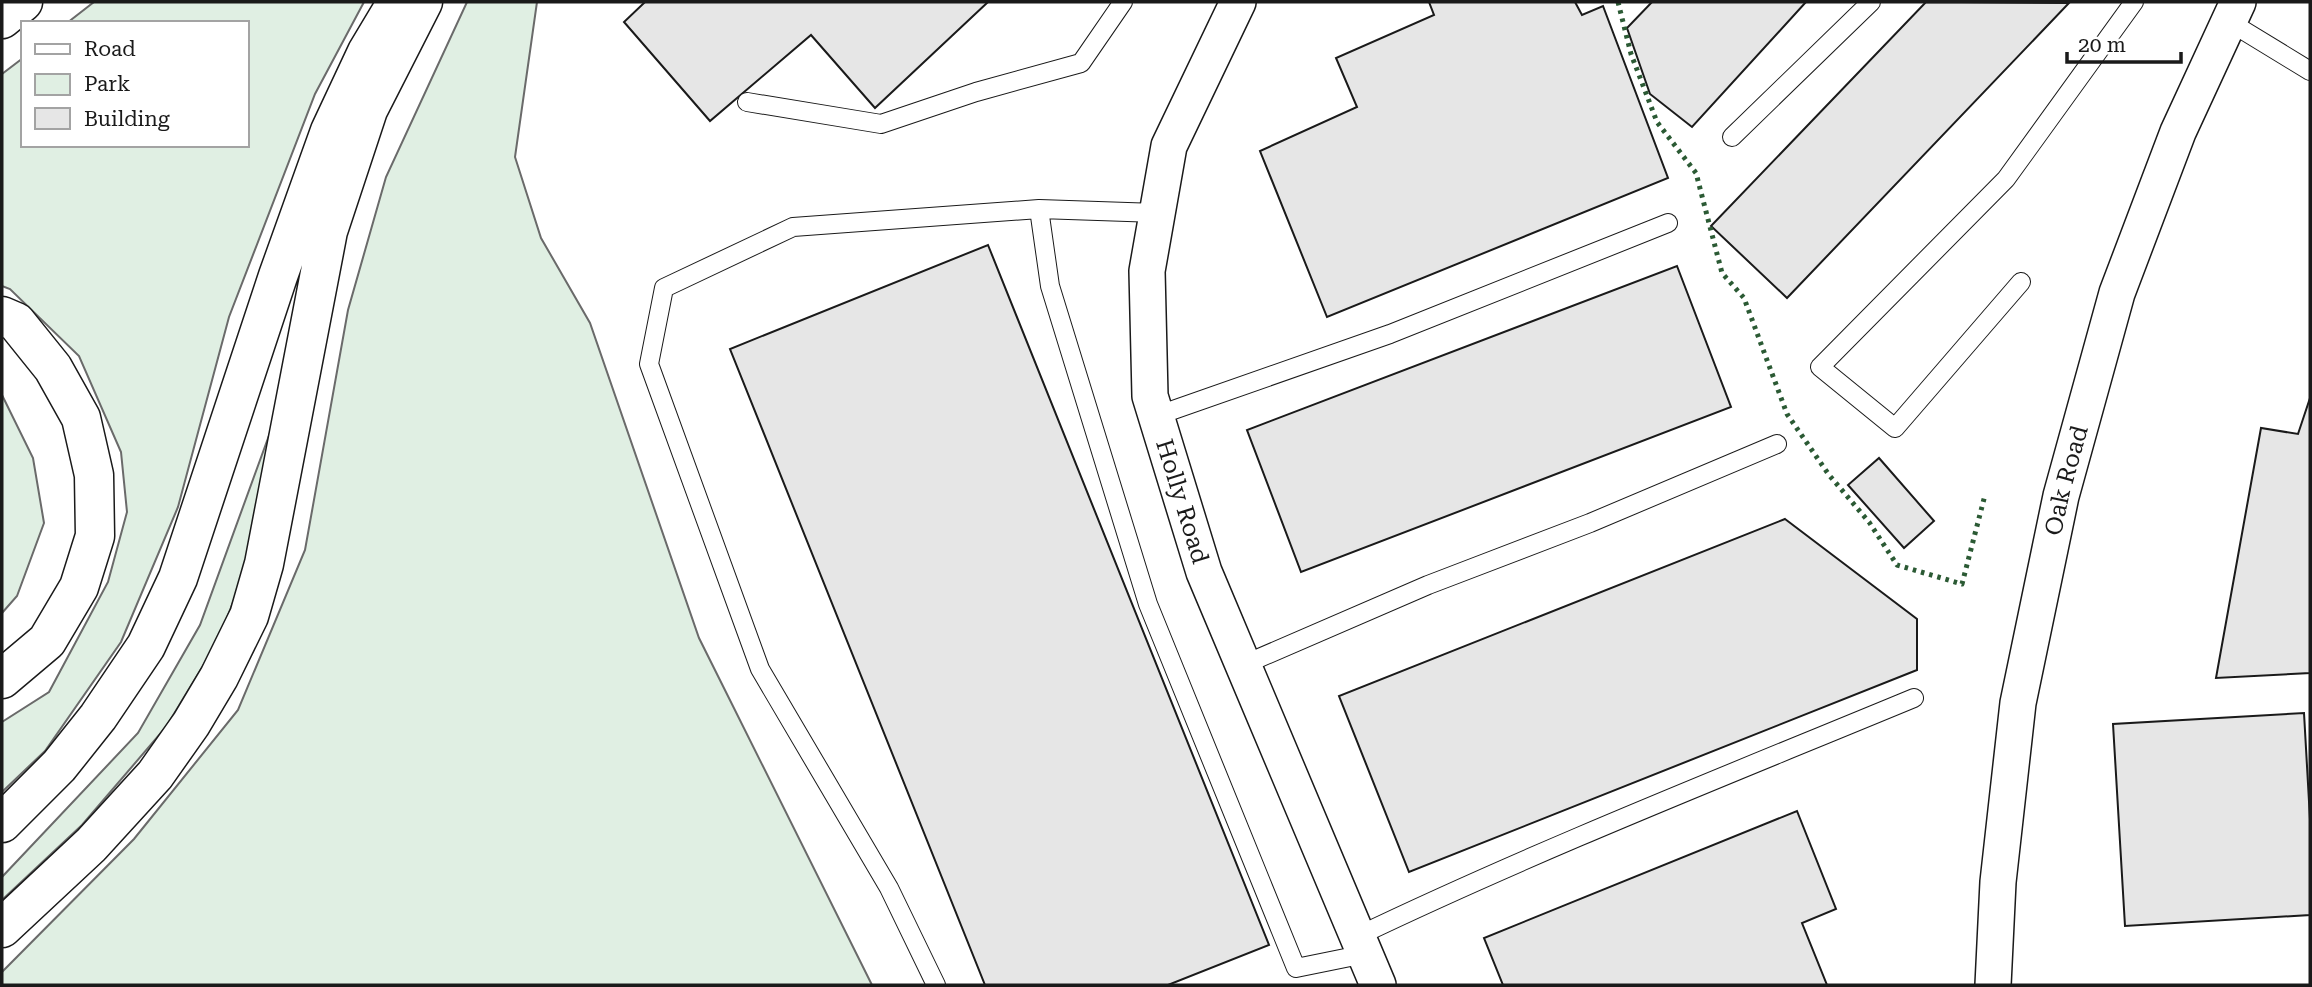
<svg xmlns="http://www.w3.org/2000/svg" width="2312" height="987" viewBox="0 0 2312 987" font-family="'Roboto Serif',serif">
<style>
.green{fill:#e0efe3;stroke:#6a6a6a;stroke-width:2}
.building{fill:#e6e6e6;stroke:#1a1a1a;stroke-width:2}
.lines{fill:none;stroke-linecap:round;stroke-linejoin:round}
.lane-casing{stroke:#1a1a1a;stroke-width:20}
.street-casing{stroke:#1a1a1a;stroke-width:38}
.highway-casing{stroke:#1a1a1a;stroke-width:41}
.lane{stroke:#fff;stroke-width:18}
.street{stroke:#fff;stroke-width:35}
.highway{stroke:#fff;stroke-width:38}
.hedge{stroke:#2b5a34;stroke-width:5;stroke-dasharray:3.5 5;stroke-linecap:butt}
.labels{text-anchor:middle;stroke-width:5;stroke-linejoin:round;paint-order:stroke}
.street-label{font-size:24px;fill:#1a1a1a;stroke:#fff}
</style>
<rect width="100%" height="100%" fill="#fff"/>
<path class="green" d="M94 2H364L315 94 229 317 178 507 121 642 45 751 2 792V722L49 692 108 582 127 512 121 452 79 356 10 289 2 286V74L23 58V145H247V23H67Z
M467 2H537L515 157 541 238 590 323 699 638 872 985H2V972L134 839 238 710 305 550 348 310 386 177Z
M2 395 33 458 44 523 17 596 2 613Z
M279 408 249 561 218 641 166 727 82 825 2 900V877L138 733 200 625Z"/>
<path class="building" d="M645 2H988L875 108 811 35 710 121 624 22Z
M1429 2H1575L1582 15 1603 6 1668 178 1327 317 1260 151 1357 107 1336 58 1434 15Z
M1652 2H1806L1692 127 1650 94 1627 28Z
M1926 2 2069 3 1787 298 1711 226Z
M988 245 1269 945 1168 985H985L730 349Z
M1677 266 1731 407 1301 572 1247 430Z
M2310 398V673L2216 678 2261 428 2298 434Z
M1879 458 1934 521 1904 548 1848 485Z
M1785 519 1917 619V670L1409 872 1339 696Z
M2304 713 2310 819V915L2125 926 2113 724Z
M1797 811 1836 909 1802 923 1827 985H1503L1484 938Z"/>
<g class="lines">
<defs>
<path id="lane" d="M2228 21 2310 71
M747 102 881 124 976 92 1081 63 1123 2
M1732 137 1871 2
M1157 213 1039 209 1050 286 1148 604 1296 968 1365 954
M2021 282 1895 428 1820 367 2006 179 2134 2
M1156 416 1390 334 1668 223
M1243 665 1428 585 1590 523 1777 444
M1358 936C1540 849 1728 775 1914 698
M936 985 889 888 760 669 649 364 664 288 793 227 1039 209"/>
<g id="street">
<path id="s1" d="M1238 2 1169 146 1147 271 1150 396 1204 572 1378 985"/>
<path id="s2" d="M1993 985 1998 882 2018 703 2061 496 2117 293 2178 132 2238 2"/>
</g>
<path id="highway" d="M2 19 23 2
M2 316 16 322 53 368 81 418 94 475 95 536 79 587 47 641 2 679
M2 823 59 766 98 717 146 646 178 578 278 276 330 131 367 52 397 2
M2 928 91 845 155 775 191 724 219 677 249 616 264 564 328 231 368 110 423 2"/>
</defs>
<use href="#lane" class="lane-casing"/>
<use href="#street" class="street-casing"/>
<use href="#highway" class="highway-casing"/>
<use href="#lane" class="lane"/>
<use href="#street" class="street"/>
<use href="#highway" class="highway"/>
<path class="hedge" d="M1618 2 1631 54 1657 122 1696 173 1722 273 1744 298 1787 414 1829 475 1869 522 1897 565 1962 584 1985 495"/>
</g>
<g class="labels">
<g class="street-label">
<text dy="8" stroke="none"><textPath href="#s2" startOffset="511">Oak Road</textPath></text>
<text dy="8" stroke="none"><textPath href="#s1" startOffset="522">Holly Road</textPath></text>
</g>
</g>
<rect width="2312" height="987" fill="none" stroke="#1a1a1a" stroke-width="7"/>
<rect x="21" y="21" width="228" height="126" fill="#ffffff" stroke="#a3a3a3" stroke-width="2"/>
<rect x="35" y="44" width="35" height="10" fill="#ffffff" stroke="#a3a3a3" stroke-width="2"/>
<text x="84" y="56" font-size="21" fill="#1a1a1a">Road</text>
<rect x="35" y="74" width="35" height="21" fill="#e0efe3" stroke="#a3a3a3" stroke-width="2"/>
<text x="84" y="91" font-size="21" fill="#1a1a1a">Park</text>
<rect x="35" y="108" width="35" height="21" fill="#e6e6e6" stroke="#a3a3a3" stroke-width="2"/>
<text x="84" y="126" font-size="21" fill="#1a1a1a">Building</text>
<path d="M2067 52v10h114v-10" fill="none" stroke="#1a1a1a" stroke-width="3.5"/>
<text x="2078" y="52" font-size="21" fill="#1a1a1a" stroke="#ffffff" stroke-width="5" paint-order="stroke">20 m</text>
</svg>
